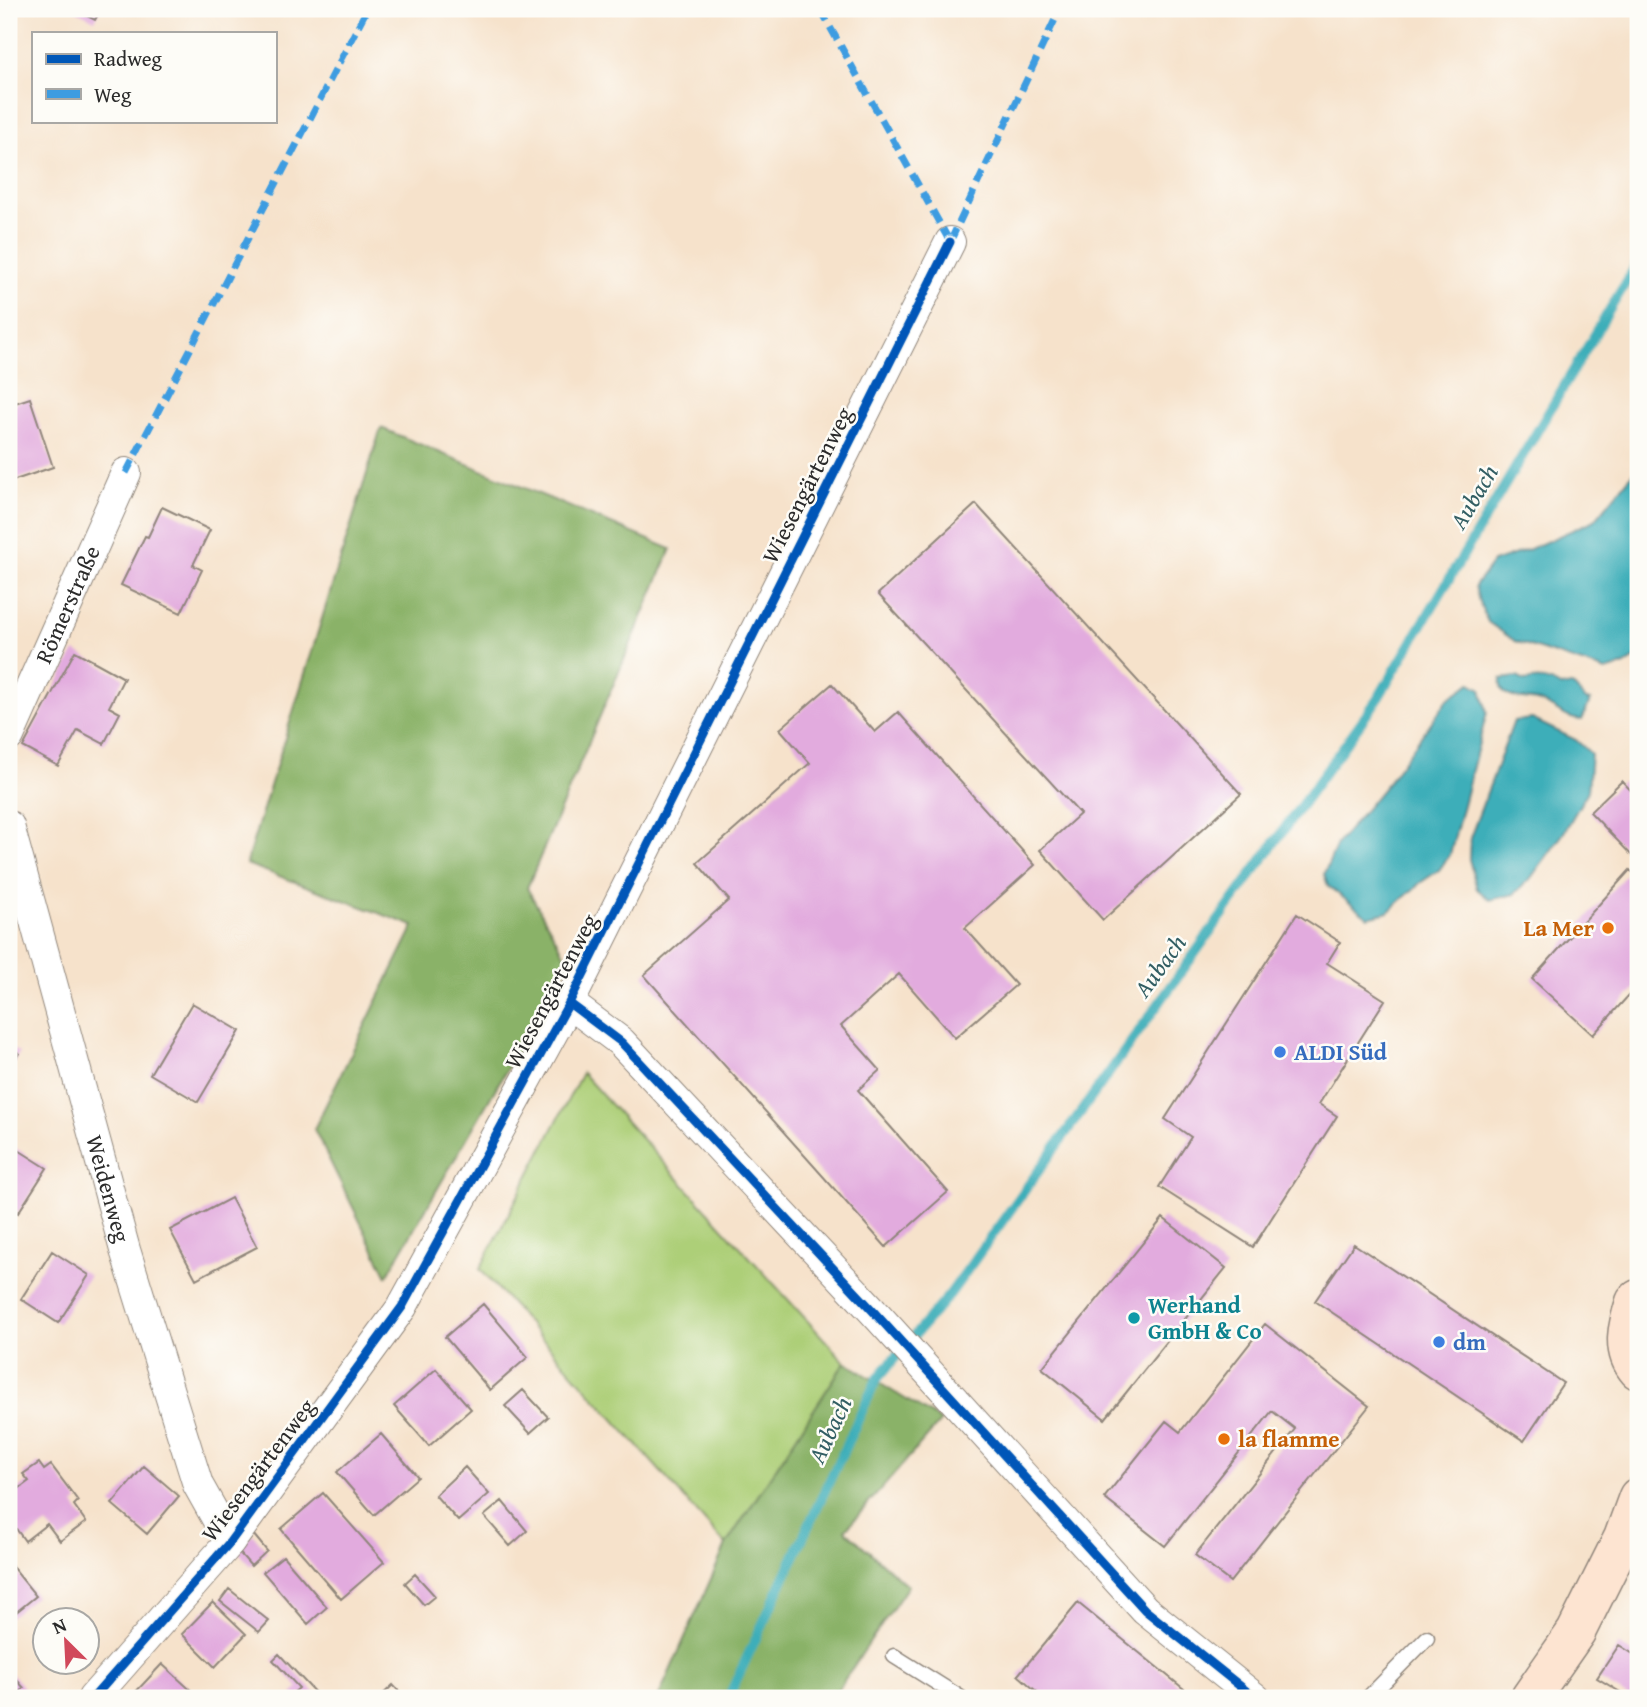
<svg xmlns="http://www.w3.org/2000/svg" width="1647" height="1707" viewBox="0 0 1647 1707" font-family="'Gentium Book Plus',serif">
<style>
.green{fill:#adcf78;stroke:#6c7d52;stroke-width:2}
.forest{fill:#8ab268;stroke:#5a6e4a;stroke-width:2}
.water{fill:#3eaeb9;stroke:#346c72;stroke-width:2}
.lines{fill:none;stroke-linecap:round;stroke-linejoin:round}
.stream{stroke:#3eaeb9;stroke-width:10}
.building{fill:#e2abde}
.lane-casing{stroke:#90867b;stroke-width:17}
.street-casing{stroke:#90867b;stroke-width:32}
.secondary-casing{stroke:#90867b;stroke-width:41}
.lane{stroke:#fff;stroke-width:14}
.street{stroke:#fff;stroke-width:30}
.secondary{stroke:#fde4d1;stroke-width:38}
.quiet{stroke:#3d9ce1;stroke-width:7;stroke-dasharray:14 7;stroke-linecap:butt}
.cycleway-casing{stroke:#fdfcf7;stroke-width:13}
.cycleway{stroke:#0057b8;stroke-width:9}
.food-dot{fill:#e8710a;stroke:#fdfcf7;stroke-width:2.5}
.shop-dot{fill:#3f7fe0;stroke:#fdfcf7;stroke-width:2.5}
.culture-dot{fill:#0f9aa8;stroke:#fdfcf7;stroke-width:2.5}
.labels{text-anchor:middle;stroke-width:5;stroke-linejoin:round;paint-order:stroke}
.street-label{font-size:23px;fill:#2b2b2b;stroke:#fdfcf7}
.food-label{font-size:23px;font-weight:bold;fill:#c56008;stroke:#fdfcf7;text-anchor:end}
.shop-label{font-size:23px;font-weight:bold;fill:#366cbe;stroke:#fdfcf7;text-anchor:start}
.culture-label{font-size:23px;font-weight:bold;fill:#0d838f;stroke:#fdfcf7;text-anchor:start}
.water-label{font-size:24px;font-style:italic;fill:#335f64;stroke:#fdfcf7}
</style>
<rect width="100%" height="100%" fill="#fdfcf7"/>
<filter id="ink" filterUnits="userSpaceOnUse"><feTurbulence type="fractalNoise" baseFrequency=".0143" numOctaves="2"/><feDisplacementMap in="SourceGraphic" scale="14" xChannelSelector="R" yChannelSelector="G"/><feConvolveMatrix kernelMatrix="1 2 1 2 8 2 1 2 1" color-interpolation-filters="sRGB"/></filter>
<filter id="wash" filterUnits="userSpaceOnUse"><feTurbulence type="fractalNoise" baseFrequency=".00686" numOctaves="4" result="noise"/><feDisplacementMap in="SourceGraphic" scale="28" xChannelSelector="R" yChannelSelector="G"/><feGaussianBlur stdDeviation="1.57" result="paint"/><feColorMatrix in="noise" values="0 0 0 0 0 0 0 0 0 0 0 0 0 0 0 0 0 1.4 0 .05"/><feComposite in="paint" operator="in"/></filter>
<g filter="url(#wash)">
<rect width="100%" height="100%" fill="#f6e2cb"/>
<path class="green" d="M582 1073 845 1362 726 1545 480 1269Z"/>
<path class="forest" d="M381 428 671 549 527 888 569 962 387 1276 314 1129 414 926 246 864Z
M845 1362 941 1421 845 1530 908 1586 832 1698H658L726 1545Z"/>
<path class="water" d="M1638 467V656L1625 665 1606 671 1515 641 1488 622 1479 602 1475 586 1493 562 1530 549 1595 520Z
M1517 677 1525 681C1539 678 1548 679 1560 687L1572 685 1586 700 1590 701 1582 720C1566 720 1555 707 1540 702 1529 698 1517 701 1506 694 1501 690 1500 685 1501 679Z
M1471 683 1481 689 1487 712 1450 855 1439 870 1420 883 1388 912 1368 917 1328 886 1324 874 1337 844 1389 781 1448 699Z
M1532 719 1576 740 1591 754 1588 791 1563 834 1530 879 1514 894 1490 900 1477 889 1469 859 1470 838 1514 721Z"/>
<g class="lines">
<path class="stream" d="M728 1698 877 1379 950 1294 1377 700 1638 262"/>
</g>
<g id="blocks">
<path class="building" d="M73 9H101L95 20Z
M30 398 53 467 9 482V405Z
M976 504 1241 794 1103 920 1040 850 1080 814 878 594Z
M162 507 210 530 193 565 202 570 181 613 121 585 145 536 148 537Z
M75 651 124 678 109 707 120 713 104 744 78 730 58 766 23 747Z
M832 684 875 732 898 712 1035 865 965 928 1016 985 955 1038 899 974 841 1026 880 1070 858 1090 948 1192 886 1247 644 975 729 900 697 863 810 763 780 729Z
M1622 781 1638 798V862L1590 812Z
M1630 870 1638 877V985L1593 1035 1532 979Z
M1297 914 1340 942 1327 963 1385 1000 1319 1104 1337 1116 1253 1247 1159 1187 1191 1137 1165 1119Z
M192 1003 240 1031 198 1102 150 1074Z
M9 1047 19 1053 9 1071Z
M9 1144 47 1168 18 1213 9 1207Z
M231 1198 257 1247 196 1279 170 1230Z
M1163 1218 1226 1268 1105 1419 1042 1368Z
M1354 1244 1563 1383 1524 1441 1315 1301Z
M52 1251 89 1275 58 1323 21 1299Z
M483 1304 528 1357 490 1390 445 1337Z
M1265 1324 1369 1406 1230 1582 1195 1555 1295 1429 1272 1411 1165 1546 1104 1498 1166 1421 1180 1432Z
M436 1369 471 1409 429 1446 394 1406Z
M523 1390 548 1417 530 1433 505 1406Z
M381 1434 418 1477 374 1515 337 1472Z
M39 1463 44 1470 51 1465 78 1501 74 1505 86 1522 60 1541 47 1524 25 1541 9 1519V1496L29 1481 23 1474Z
M144 1466 179 1496 147 1534 112 1504Z
M465 1467 489 1494 458 1521 435 1495Z
M323 1493 384 1562 341 1599 281 1529Z
M502 1501 527 1531 510 1546 484 1516Z
M253 1534 267 1551 251 1566 236 1549Z
M283 1556 327 1607 308 1624 263 1572Z
M9 1563 36 1596 9 1618Z
M415 1574 435 1596 424 1605 405 1583Z
M229 1589 269 1621 259 1632 220 1601Z
M213 1602 246 1634 215 1667 182 1634Z
M1078 1603 1195 1698H1044L1018 1675Z
M1619 1645 1638 1657V1686L1630 1698 1597 1678Z
M279 1654 320 1698H296L292 1694 299 1688 273 1660Z
M162 1664 196 1695 193 1698H130Z
M9 1671 24 1688 12 1698H9Z
M393 1685 405 1698H379Z"/>
</g>
</g>
<g filter="url(#ink)">
<use href="#blocks" fill-opacity="0" stroke="#90867b" stroke-width="2"/>
<g class="lines">
<defs>
<path id="lane" d="M894 1656 961 1698
M1368 1698 1427 1638"/>
<g id="street">
<path id="s1" d="M9 736 126 473"/>
<path id="s2" d="M9 826 125 1250 198 1485 230 1542"/>
<path d="M569 1003 621 1042 873 1311 1145 1610 1255 1698"/>
<path d="M93 1698 230 1542 402 1307 569 1003 950 242"/>
</g>
<path id="secondary" d="M1638 1299 1635 1302C1628 1324 1620 1350 1638 1370
M1530 1698 1576 1632 1623 1538 1638 1497"/>
</defs>
<use href="#lane" class="lane-casing"/>
<use href="#street" class="street-casing"/>
<use href="#secondary" class="secondary-casing"/>
<use href="#lane" class="lane"/>
<use href="#street" class="street"/>
<use href="#secondary" class="secondary"/>
<path class="quiet" d="M820 9 950 242
M950 242 1060 9
M126 473 367 9"/>
<defs>
<path id="cycleway" d="M569 1003 621 1042 873 1311 1145 1610 1255 1698
M93 1698 230 1542 402 1307 569 1003 950 242"/>
</defs>
<use href="#cycleway" class="cycleway-casing"/>
<use href="#cycleway" class="cycleway"/>
</g>
</g>
<g class="food-dot">
<circle cx="1608" cy="928" r="7"/>
<circle cx="1224" cy="1439" r="7"/>
</g>
<g class="shop-dot">
<circle cx="1280" cy="1052" r="7"/>
<circle cx="1439" cy="1342" r="7"/>
</g>
<circle class="culture-dot" cx="1134" cy="1318" r="7"/>
<g class="labels">
<g class="street-label">
<text transform="translate(807 485) rotate(-63)" y="8">Wiesengärtenweg</text>
<text dy="8" stroke="none"><textPath href="#s1" startOffset="144">Römerstraße</textPath></text>
<text transform="translate(551 991) rotate(-62)" y="8">Wiesengärtenweg</text>
<text dy="8" stroke="none"><textPath href="#s2" startOffset="376">Weidenweg</textPath></text>
<text transform="translate(258 1470) rotate(-53)" y="8">Wiesengärtenweg</text>
</g>
<g class="food-label">
<text x="1594" y="936">La Mer</text>
<text x="1238" y="1447" text-anchor="start">la flamme</text>
</g>
<g class="shop-label">
<text x="1294" y="1060">ALDI Süd</text>
<text x="1453" y="1350">dm</text>
</g>
<g class="culture-label">
<text x="1148" y="1313">Werhand<tspan x="1148" dy="26">GmbH &amp; Co</tspan></text>
</g>
<g class="water-label">
<text transform="translate(1474 497) rotate(-59)" y="8">Aubach</text>
<text transform="translate(1160 966) rotate(-54)" y="8">Aubach</text>
<text transform="translate(830 1430) rotate(-65)" y="8">Aubach</text>
</g>
</g>
<rect width="1647" height="1707" fill="none" stroke="#fdfcf7" stroke-width="35"/>
<rect x="32" y="32" width="245" height="91" fill="#fdfcf7" stroke="#a9a8a5" stroke-width="2"/>
<rect x="46" y="54" width="35" height="10" fill="#0057b8" stroke="#a9a8a5" stroke-width="2"/>
<text x="94" y="66" font-size="21" fill="#2b2b2b">Radweg</text>
<rect x="46" y="89" width="35" height="10" fill="#3d9ce1" stroke="#a9a8a5" stroke-width="2"/>
<text x="94" y="102" font-size="21" fill="#2b2b2b">Weg</text>
<g transform="translate(66 1641) rotate(336)"><circle r="33" fill="#fdfcf7" stroke="#a9a8a5" stroke-width="2"/>
<path d="M0-5L12 26L0 18L-12 26Z" fill="#d1495b"/>
<text y="-10" font-size="19" font-weight="bold" text-anchor="middle" fill="#2b2b2b">N</text>
</g>
</svg>
